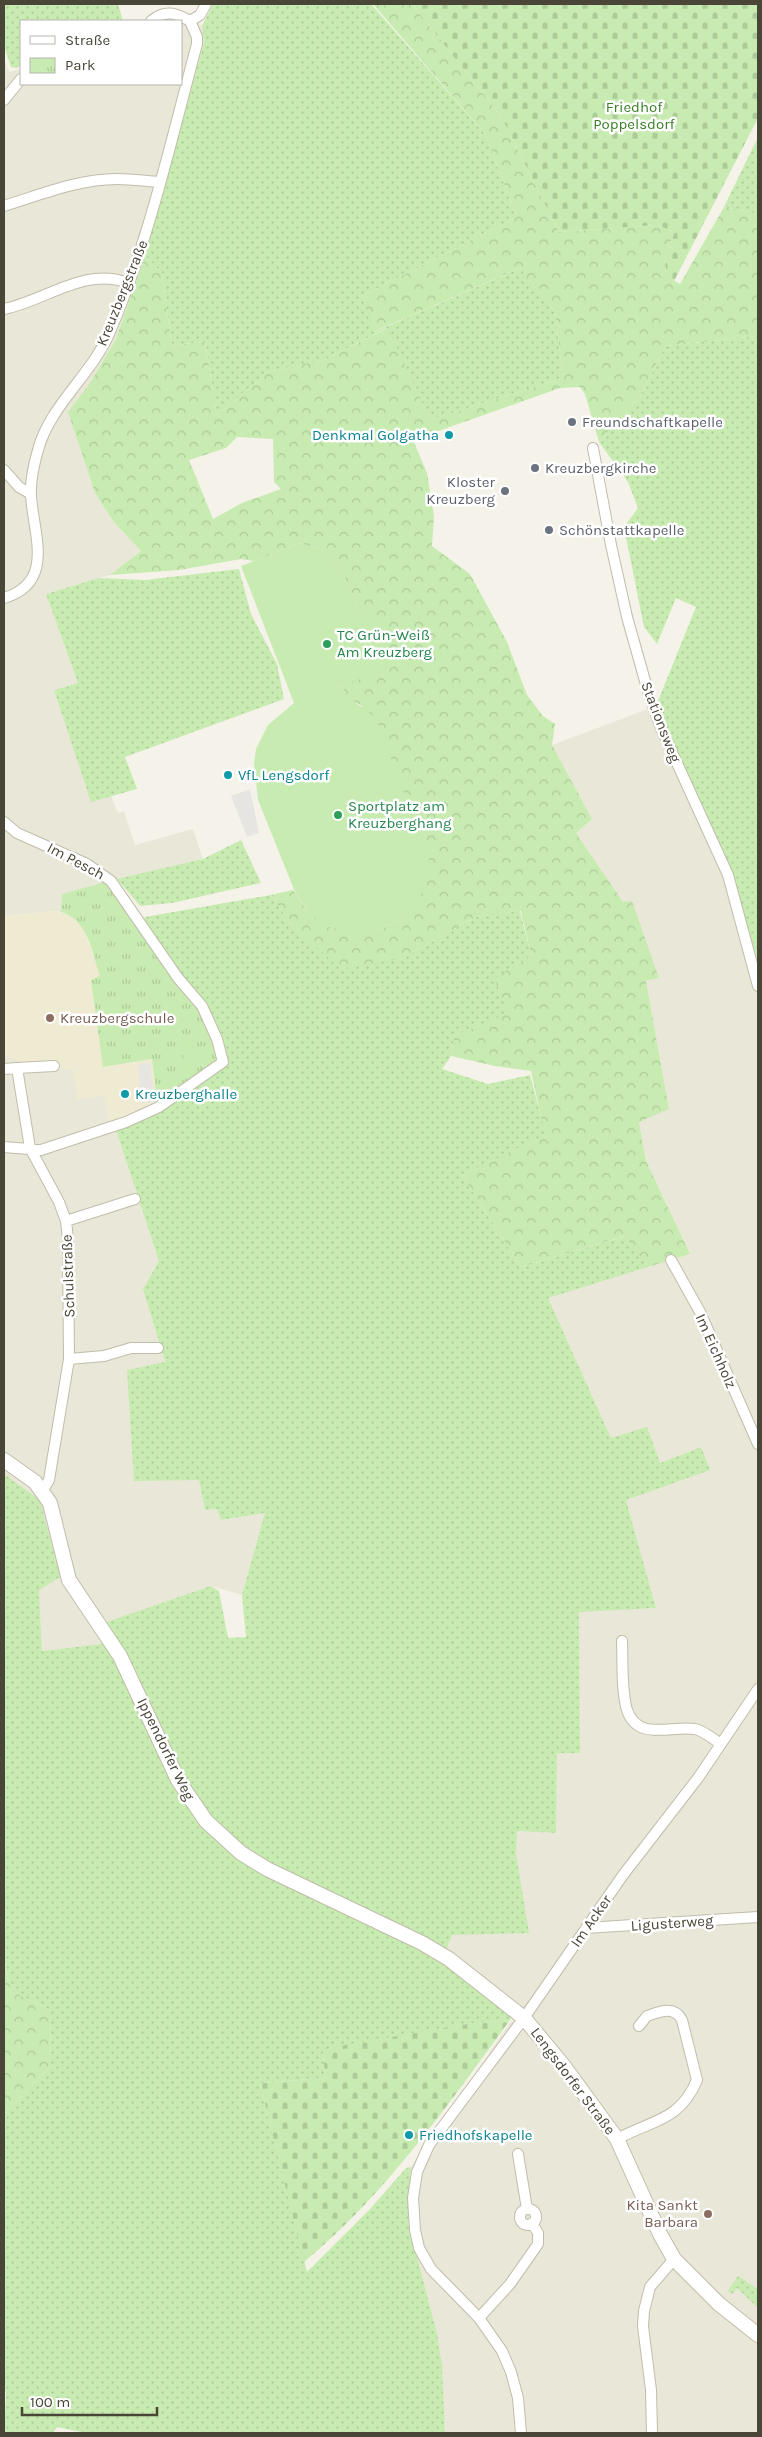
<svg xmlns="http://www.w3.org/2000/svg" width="762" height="2437" viewBox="0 0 762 2437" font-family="Karla,sans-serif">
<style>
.residential{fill:#e9e7d7}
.education{fill:#efebd2}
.grass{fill:url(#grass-dots)}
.forest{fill:url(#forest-crowns);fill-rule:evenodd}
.cemetery{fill:url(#cemetery-stones)}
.park{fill:url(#park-tufts)}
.pitch{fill:#c7ebb0}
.parking{fill:#e6e5e1}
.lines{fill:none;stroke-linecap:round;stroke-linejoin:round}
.minor-casing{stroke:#c1bdab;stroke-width:12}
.tertiary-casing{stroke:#c1bdab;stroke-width:16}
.minor{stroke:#fff;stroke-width:10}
.tertiary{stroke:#fff;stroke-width:14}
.worship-dot{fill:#6b7280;stroke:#fff;stroke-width:2}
.culture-dot{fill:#0f9aa8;stroke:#fff;stroke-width:2}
.leisure-dot{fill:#2e9e5b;stroke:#fff;stroke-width:2}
.education-dot{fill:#8d6e63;stroke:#fff;stroke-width:2}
.labels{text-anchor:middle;stroke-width:5;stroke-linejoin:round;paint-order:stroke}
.park-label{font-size:15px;fill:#397f26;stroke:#fff}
.street-label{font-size:15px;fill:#494537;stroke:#fff}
.worship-label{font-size:15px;fill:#5b616d;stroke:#fff;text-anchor:start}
.culture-label{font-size:15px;fill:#0d838f;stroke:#fff;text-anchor:start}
.leisure-label{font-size:15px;fill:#27864d;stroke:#fff;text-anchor:start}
.education-label{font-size:15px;fill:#785e54;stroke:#fff;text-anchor:start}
</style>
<defs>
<pattern id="grass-dots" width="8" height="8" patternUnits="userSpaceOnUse" patternTransform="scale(1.25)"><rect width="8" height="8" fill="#c7ebb0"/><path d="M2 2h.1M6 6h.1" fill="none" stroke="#accb98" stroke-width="1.8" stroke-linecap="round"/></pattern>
<pattern id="forest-crowns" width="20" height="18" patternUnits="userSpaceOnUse" patternTransform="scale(1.25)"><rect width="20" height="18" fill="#c7ebb0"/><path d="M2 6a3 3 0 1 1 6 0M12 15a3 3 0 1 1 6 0" fill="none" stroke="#accb98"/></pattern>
<pattern id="cemetery-stones" width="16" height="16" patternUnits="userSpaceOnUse" patternTransform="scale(1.25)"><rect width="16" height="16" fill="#c7ebb0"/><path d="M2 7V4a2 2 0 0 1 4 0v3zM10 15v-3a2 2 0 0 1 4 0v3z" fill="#accb98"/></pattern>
<pattern id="park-tufts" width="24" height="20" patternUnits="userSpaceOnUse" patternTransform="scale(1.25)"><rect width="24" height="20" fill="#c7ebb0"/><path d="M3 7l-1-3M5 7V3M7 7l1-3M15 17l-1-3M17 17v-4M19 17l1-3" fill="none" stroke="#accb98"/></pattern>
</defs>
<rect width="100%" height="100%" fill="#f5f3e9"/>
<path class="residential" d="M171 8 191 16 202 26 204 43 145 255 116 339 90 383 68 412 95 493 113 521 141 551 110 575 46 594 78 683 54 690 92 801 111 796 118 813 124 811 135 845 193 829 203 859 62 894 61 912 53 911 4 916V59L9 72 21 69V84H181V21H143L151 14Z
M656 706 732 875 758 961V2433H445L442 2365 437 2333 408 2223 411 2167 520 2008 446 1950 452 1935 516 1854 517 1831 556 1833 557 1752 580 1753 579 1611 656 1608 626 1500 701 1447 660 1463 611 1438 547 1297 690 1254 646 1161 639 1121 669 1109 646 981 659 978 623 902 576 833 592 819 552 745Z
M4 1055 18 1060 73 1069 105 1096 109 1122 116 1130 159 1261 143 1289 165 1363 128 1370 134 1480H199L205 1510 217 1509 221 1520 266 1513 242 1595 211 1586 102 1644 42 1651 39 1590 4 1474Z"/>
<path class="education" d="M53 911 70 914 83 927 101 976 104 1067 152 1059 157 1102 109 1122 105 1096 77 1099 73 1069 54 1070 20 1063 18 1060 4 1055V916Z"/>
<path class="grass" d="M4 4H118L123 21H21V65L16 68 11 67 4 46Z
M213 4H371L485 134 517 217 362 296 374 332 520 268 555 312 563 378 430 420 387 328 326 359 268 372 217 415 205 341 172 346 162 273 145 255 204 43 202 26Z
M758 137V214L724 207Z
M758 336V961L732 875 656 706 696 607 676 598 657 644 644 627 624 527 638 508 628 482 599 442 641 395 665 346Z
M239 569 251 614 277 664 284 699 125 757 137 789 91 802 54 690 78 683 46 594 99 578 145 580Z
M241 840 261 883 172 903 140 906 117 879 203 859Z
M271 895 294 928 403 958 475 917 520 911 531 955 510 1013 454 1036 451 1056 442 1069 488 1084 530 1075 546 1135 462 1175 521 1267 626 1236 648 1267 548 1298 611 1438 647 1427 660 1463 701 1447 710 1470 626 1500 656 1608 579 1612 580 1753H557L556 1833 517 1831 516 1854 529 1933 452 1935 446 1950 520 2007 510 2020 467 2024 323 2050 325 2078 260 2083 307 2272 370 2209 406 2168 411 2167 408 2223 437 2333 442 2365 445 2433H86L57 2427 53 2433H4L6 2392 4 2387V2114L51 2066 50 2010 11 1991 4 1957V1474L40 1500 60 1577 39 1590 42 1651 101 1644 104 1623 211 1586 219 1591 228 1638 246 1637 242 1595 265 1513 221 1520 217 1509 205 1510 199 1480 134 1481 127 1370 165 1362 143 1289 159 1261 116 1130 163 1109 180 976 143 921 145 917Z
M738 2276 758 2289 757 2307 737 2288 732 2294 728 2291Z"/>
<path class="forest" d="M373 4H412L501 116 559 232 657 225 675 232 665 255 666 276 680 284 724 207 758 214V336L665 346 641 395 599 442 585 394 580 387 560 388 413 440 427 473 434 516 432 546 470 574 507 642 527 695 543 716 555 724 552 745 592 819 576 833 623 902 632 901 659 978 646 981 669 1109 639 1122 646 1161 690 1254 648 1267 625 1236 521 1267 462 1175 545 1135 531 1071 495 1066 451 1056 454 1036 509 1013 494 979 531 955 521 911 475 917 403 958 341 969 294 928 271 895 293 890 308 912 371 934 403 918 361 705 349 700 341 685 374 621 361 613 343 573 329 557 318 549 300 543 254 561 241 559 179 570 110 575 141 551 113 521 95 493 68 412 90 383 116 339 145 255 162 273 172 346 205 341 217 415 268 372 326 359 388 328 430 420 563 378 555 312 520 268 373 332 362 296 517 217 485 134ZM237 437 273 439 274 482 281 489 242 503 213 519 189 460 226 448Z
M4 1957 11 1991 50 2010 51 2066 4 2114Z"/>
<path class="cemetery" d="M412 4H758V118L674 281 666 276 665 255 675 232 657 225 559 232 501 116Z
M510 2020C447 2106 386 2194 304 2262L260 2083 325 2078 323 2049 467 2024Z"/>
<path class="park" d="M106 882 200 1007 220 1061 157 1102 152 1059 103 1067 91 980 100 976C92 953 88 919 61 912L62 894Z"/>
<path class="pitch" d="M300 543 318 549 329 557 343 573 361 613 375 620 393 667 341 686C350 702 362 706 376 718L429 860 426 885 413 909 403 918 371 934 349 932 325 926 308 912 295 892 258 800 254 764 256 749 268 725 294 703 241 566Z
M196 1040 200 1064 185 1067 181 1043Z"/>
<path class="parking" d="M250 789 259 833 247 837 231 796Z
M150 1063 154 1102 142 1103 138 1065Z"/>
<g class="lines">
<defs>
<path id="minor" d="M151 21C165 9 176 13 190 21
M190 21 200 15 206 4
M4 100 21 79
M4 206C40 195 78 179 117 179 131 179 145 181 159 182
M4 309C45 301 85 266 128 283
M593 448 611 545 627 617 649 695 661 728 728 875 758 986
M4 470 19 487 31 494
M4 598C56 582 33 534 31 495 30 480 34 464 38 450 49 407 91 375 109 334 149 241 171 141 197 44V37L190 21
M4 822 17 833 87 864 111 881 178 978 202 1006 217 1039 223 1062 159 1107 126 1122 41 1150 4 1147
M17 1068 54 1066
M4 1069 17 1068 30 1148 59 1202 66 1221 68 1239 69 1359 49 1480 43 1490
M66 1221 135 1199
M671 1260 700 1312 758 1444
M69 1359 104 1356 131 1348H158
M622 1641C623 1663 621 1689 627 1710 638 1742 671 1725 695 1729 704 1731 713 1739 721 1744
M586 1928 758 1917
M617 2139C652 2120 680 2121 697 2080L682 2020C674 2005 659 2012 647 2016L639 2026
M518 2154 527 2209
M520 2217a8 8 0 1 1 16 0a8 8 0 1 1-16 0Z
M479 2318 510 2284 538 2244V2233L532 2223
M521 2433 518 2398 511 2372 502 2351 479 2318 431 2269 419 2248 415 2230 413 2198 417 2172 429 2145 524 2018 623 1875 698 1778 758 1689
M652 2433 651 2390 643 2326 644 2311 650 2287 674 2259"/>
<path id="tertiary" d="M4 1460 35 1482 50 1503 69 1580 120 1656 178 1780 206 1821 241 1853 267 1869 422 1943 449 1959 524 2018 563 2065 617 2139 660 2234 674 2259 719 2304 758 2335"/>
</defs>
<use href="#minor" class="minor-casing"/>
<use href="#tertiary" class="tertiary-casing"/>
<use href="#minor" class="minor"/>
<use href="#tertiary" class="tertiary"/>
</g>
<g class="worship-dot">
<circle cx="572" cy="422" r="5"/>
<circle cx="535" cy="468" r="5"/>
<circle cx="505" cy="491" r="5"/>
<circle cx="549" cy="530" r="5"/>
</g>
<g class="culture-dot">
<circle cx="449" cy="435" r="5"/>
<circle cx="228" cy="775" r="5"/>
<circle cx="125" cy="1094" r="5"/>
<circle cx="409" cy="2135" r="5"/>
</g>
<g class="leisure-dot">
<circle cx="327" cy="644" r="5"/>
<circle cx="338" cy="815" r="5"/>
</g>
<g class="education-dot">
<circle cx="50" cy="1018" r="5"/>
<circle cx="708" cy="2214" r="5"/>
</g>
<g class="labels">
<g class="park-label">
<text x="634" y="112">Friedhof<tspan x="634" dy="17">Poppelsdorf</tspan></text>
</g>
<g class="street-label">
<text transform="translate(122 293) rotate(-68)" y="5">Kreuzbergstraße</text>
<text transform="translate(661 722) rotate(69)" y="5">Stationsweg</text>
<text transform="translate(76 861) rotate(28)" y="5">Im Pesch</text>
<text transform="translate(68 1276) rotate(-92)" y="5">Schulstraße</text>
<text transform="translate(716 1351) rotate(66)" y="5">Im Eichholz</text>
<text transform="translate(166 1749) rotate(64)" y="5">Ippendorfer Weg</text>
<text transform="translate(591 1921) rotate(-55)" y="5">Im Acker</text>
<text transform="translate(672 1923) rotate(-4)" y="5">Ligusterweg</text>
<text transform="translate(573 2081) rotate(53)" y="5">Lengsdorfer Straße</text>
</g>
<g class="worship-label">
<text x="582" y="427">Freundschaftkapelle</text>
<text x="545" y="473">Kreuzbergkirche</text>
<text x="495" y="487" text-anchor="end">Kloster<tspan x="495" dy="17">Kreuzberg</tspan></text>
<text x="559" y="535">Schönstattkapelle</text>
</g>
<g class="culture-label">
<text x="439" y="440" text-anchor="end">Denkmal Golgatha</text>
<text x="238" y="780">VfL Lengsdorf</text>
<text x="135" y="1099">Kreuzberghalle</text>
<text x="419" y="2140">Friedhofskapelle</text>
</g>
<g class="leisure-label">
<text x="337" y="640">TC Grün-Weiß<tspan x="337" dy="17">Am Kreuzberg</tspan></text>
<text x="348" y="811">Sportplatz am<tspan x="348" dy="17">Kreuzberghang</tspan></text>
</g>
<g class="education-label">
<text x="60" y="1023">Kreuzbergschule</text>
<text x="698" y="2210" text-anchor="end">Kita Sankt<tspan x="698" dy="17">Barbara</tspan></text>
</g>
</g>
<rect width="762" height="2437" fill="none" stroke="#494537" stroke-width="10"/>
<rect x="20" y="20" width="162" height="65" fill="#ffffff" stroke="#b6b5af"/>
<rect x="30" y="36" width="25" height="8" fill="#ffffff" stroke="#b6b5af"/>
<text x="65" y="45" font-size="15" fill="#494537">Straße</text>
<rect x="30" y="58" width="25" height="15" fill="url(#park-tufts)" stroke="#b6b5af"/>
<text x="65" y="70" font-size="15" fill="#494537">Park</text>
<path d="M22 2407v8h135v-8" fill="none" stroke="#494537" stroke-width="2.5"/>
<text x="30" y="2407" font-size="15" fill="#494537" stroke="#ffffff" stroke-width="4" paint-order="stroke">100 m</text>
</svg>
